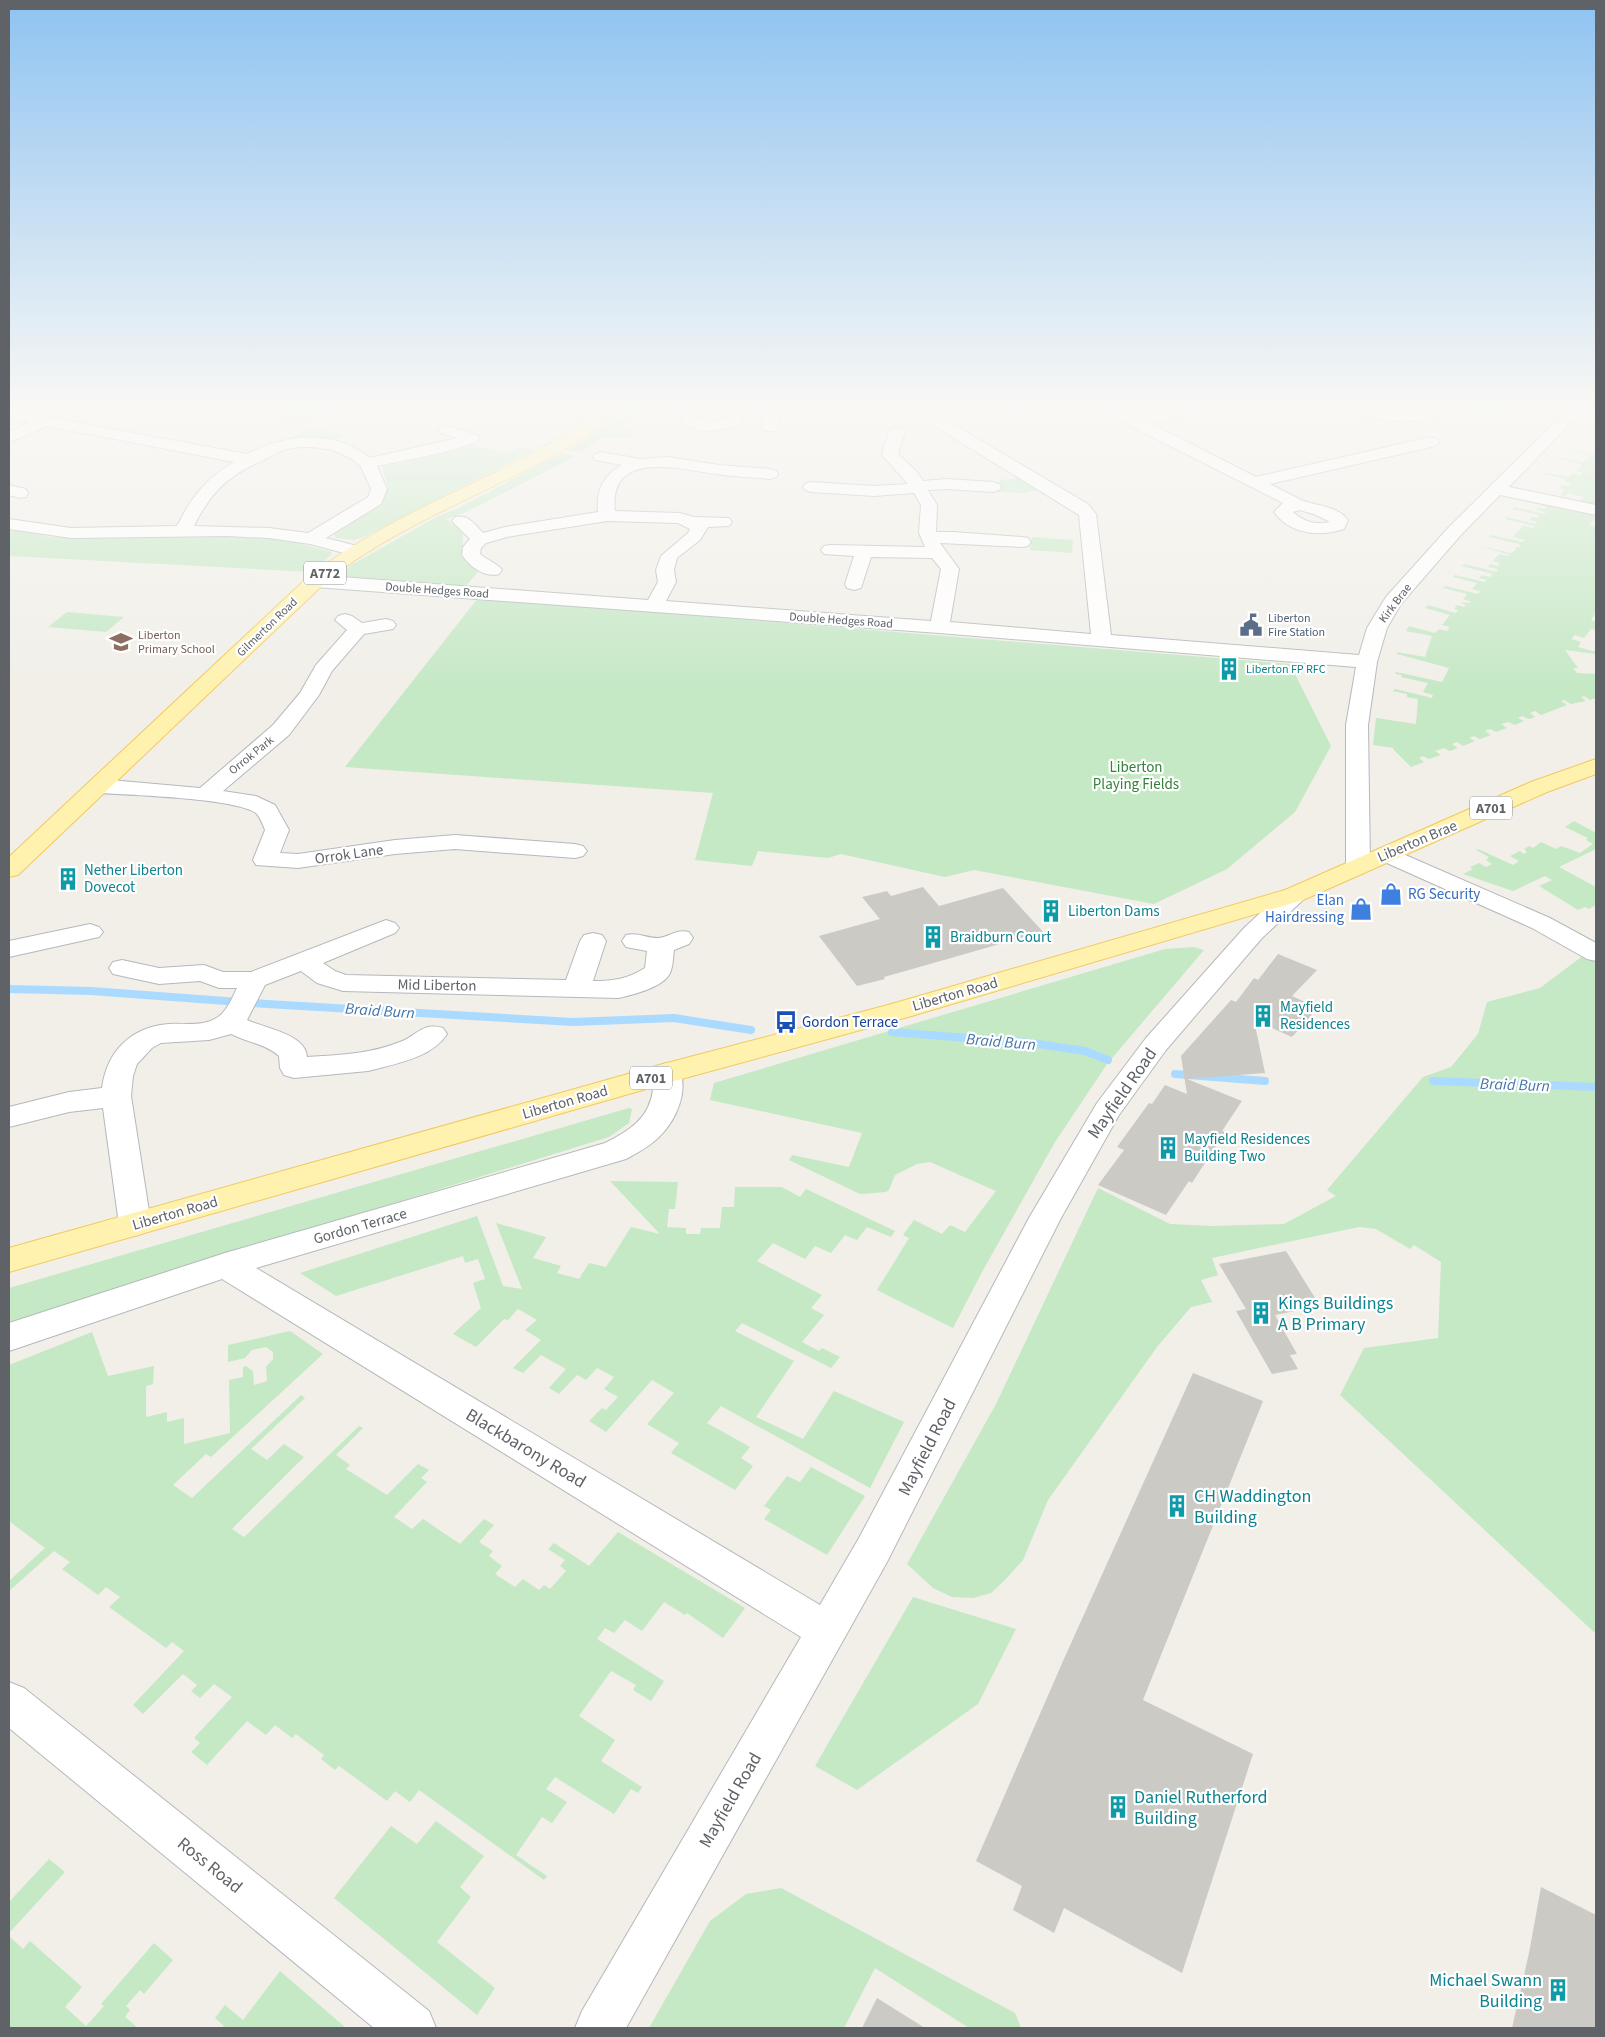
<svg xmlns="http://www.w3.org/2000/svg" width="1605" height="2037" viewBox="0 0 1605 2037" font-family="'Source Sans 3',sans-serif">
<style>
.green{fill:#c5e8c5}
.lines{fill:none;stroke-linecap:round;stroke-linejoin:round}
.stream{stroke:#aadaff;stroke-width:8}
.building{fill:#cccac5}
.minor-casing{stroke:#b5b8bc;stroke-width:2}
.major-casing{stroke:#f2c960;stroke-width:2}
.minor{fill:#fff;fill-rule:evenodd}
.major{fill:#fff2af;fill-rule:evenodd}
.labels{text-anchor:middle;stroke-width:4.5;stroke-linejoin:round;paint-order:stroke}
.far-street-label{font-size:12px;fill:#5f6368;stroke:#fff}
.far-service-label{font-size:12px;fill:#4e5e75;stroke:#fff;text-anchor:start}
.far-education-label{font-size:12px;fill:#785e54;stroke:#fff;text-anchor:start}
.far-culture-label{font-size:12px;fill:#0d838f;stroke:#fff;text-anchor:start}
.shield{fill:#fff;stroke:#8f9295;stroke-width:1}
.shield-label{font-size:14px;font-weight:bold;fill:#5f6368}
.park-label{font-size:15px;fill:#348238;stroke:#fff}
.street-label{font-size:15px;fill:#5f6368;stroke:#fff}
.culture-label{font-size:15px;fill:#0d838f;stroke:#fff;text-anchor:start}
.shop-label{font-size:15px;fill:#366cbe;stroke:#fff;text-anchor:start}
.transit-label{font-size:15px;fill:#164399;stroke:#fff;text-anchor:start}
.water-label{font-size:16px;font-style:italic;fill:#4174aa;stroke:#fff}
.near-street-label{font-size:18px;fill:#5f6368;stroke:#fff}
.near-culture-label{font-size:18px;fill:#0d838f;stroke:#fff;text-anchor:start}
</style>
<rect width="100%" height="100%" fill="#f1efe8"/>
<path class="green" d="M304 405 326 410 301 422 279 418Z
M625 405H641L624 427 634 430 631 438 605 437 580 452 567 451 613 421Z
M1460 405H1505L1517 408C1502 423 1477 410 1460 405Z
M307 428 349 435 331 442 286 441Z
M473 445 507 453 521 447 534 450 364 537 354 540 336 538 334 534 337 531 379 502 388 487 382 467 452 452Z
M1570 450 1596 455V506L1580 502 1584 497 1568 493 1564 497 1561 496 1564 490 1559 488 1562 485 1568 486 1571 483 1565 482 1567 479 1545 474 1547 473 1569 477 1573 473 1581 475 1583 473 1576 471 1582 464 1560 459 1562 458 1584 462 1588 457H1593Z
M562 453 576 456 468 511 447 519 463 533 462 555 478 572 464 588 407 585 346 576 347 569 351 565 440 515 455 510Z
M1021 478 1040 489 1025 493 998 492 1000 480Z
M1521 499 1596 516 1589 525 1596 527V612L1591 620 1596 622V630L1591 629 1584 638 1575 635 1571 639 1581 642 1578 647 1596 652V654L1565 650 1578 668H1573L1577 673 1596 674V698L1590 700 1584 696 1581 697 1586 701 1571 704 1564 700 1561 701 1567 705 1541 715 1535 711 1530 713 1535 717 1529 719 1522 716 1518 718 1524 721 1515 725 1508 722 1501 724 1507 728 1496 732 1490 729 1485 731 1491 735 1480 739 1474 736 1469 738 1475 741 1463 746 1457 742 1452 744 1458 748 1450 751 1444 748 1435 751 1441 755 1429 759 1423 756 1419 758 1424 762 1411 767 1393 749 1394 748 1373 745 1376 718 1416 724 1418 699 1407 697V694L1393 691 1395 689 1432 698 1433 695 1423 692 1428 683 1401 677 1402 675 1395 674 1396 672 1442 682 1449 668 1397 654V652L1425 657 1432 636 1406 631 1409 626 1435 633 1439 629 1447 631 1450 627 1442 625 1450 615 1425 608 1428 605 1456 613 1458 610 1454 609 1457 605 1464 607 1466 605 1460 602 1470 603 1471 602 1463 599 1467 594 1443 588 1445 586 1478 594 1480 591 1472 589 1477 583 1453 577 1455 575 1485 582 1487 580 1479 578 1482 575 1490 577 1493 574 1462 566 1464 564 1497 572 1498 569 1488 567 1490 564 1498 566 1500 563 1493 561 1499 554 1509 556 1510 555 1480 546 1510 553 1515 551 1516 547H1521L1519 544 1489 537 1490 535 1523 542 1524 540 1513 537 1523 526 1533 528 1535 526 1505 519 1506 517 1536 524 1537 522 1529 520 1531 517 1539 518V515L1512 509 1514 507 1544 514 1546 512 1536 510 1539 508 1545 509 1547 507Z
M9 529 51 537 248 536 293 542 332 552 330 556 312 572 9 556Z
M1032 537 1073 540 1072 553 1030 550Z
M478 598 1290 664 1331 746 1295 812 1227 869 1154 904 974 870 945 877 841 854 828 858 758 851 752 866 695 860 713 793 345 767Z
M67 612 124 617 106 632 48 627Z
M1574 821 1596 833V849L1559 867 1596 887V905L1589 909 1585 907 1578 910 1539 886 1552 880 1545 876 1513 891 1463 874 1473 869 1470 867 1479 863 1486 867 1492 864 1486 860 1489 857 1476 850 1478 849 1513 865 1519 861 1510 856 1520 851 1524 854 1527 852 1524 849 1529 846 1533 848 1541 842 1556 849 1561 846 1580 853 1593 844 1586 840 1588 838 1565 827Z
M1194 947 1204 950 1107 1064 1055 1142 982 1272 953 1328 877 1290 909 1238 903 1235 914 1220 942 1234 950 1225 965 1232 996 1191 930 1162 917 1164 895 1175 889 1190 886 1192 860 1194 789 1160 792 1155 849 1167 862 1133 710 1100 714 1083 1165 949Z
M1584 955 1596 962V1634L1340 1395 1364 1348 1438 1338 1441 1262 1414 1245 1410 1249 1376 1229 1359 1227 1212 1258 1218 1275 1201 1280 1212 1302 1191 1307 1157 1347 1048 1500 1023 1560 1005 1580 991 1593 973 1598 952 1597 933 1588 907 1564 996 1404 1098 1188 1170 1224 1212 1226 1284 1224 1336 1196 1327 1190 1423 1077 1451 1067 1478 1034 1487 1002 1540 988Z
M629 1108 632 1109 629 1123 609 1137 9 1322V1288Z
M610 1181 678 1182 675 1209H669L667 1227 686 1228V1234H700L701 1228H720L722 1207H734L735 1187H782L800 1197 806 1189 895 1231 891 1237 867 1227 857 1240 845 1235 831 1253 815 1246 805 1259 773 1243 757 1261 822 1295 811 1308 824 1315 802 1342 819 1351 822 1348 840 1357 831 1368 742 1323 735 1331 794 1361 756 1417 803 1439 834 1391 904 1422 870 1488 721 1406 707 1423 750 1447 741 1458 753 1466 735 1490 671 1453 679 1443 647 1424 674 1393 652 1380 606 1432 589 1421 602 1408 606 1410 618 1397 604 1389 614 1377 597 1368 586 1380 577 1375 559 1394 549 1388 566 1369 541 1355 523 1373 513 1368 541 1340 525 1330 537 1320 518 1309 508 1320 504 1319 476 1347 453 1334 481 1308 473 1283 485 1279 478 1259 465 1263 463 1256 336 1296 300 1273 477 1216 503 1286 522 1289 496 1223 546 1237 533 1258 561 1266 557 1273 579 1279 589 1263 606 1267 631 1227 660 1234Z
M290 1331 323 1354 211 1457 206 1454 173 1485 192 1498 301 1395 305 1398 251 1449 267 1460 284 1444 304 1457 232 1529 244 1537 359 1426 363 1428 336 1455 350 1465 346 1469 387 1495 418 1464 429 1470 421 1478 427 1482 394 1517 412 1529 423 1519 460 1544 484 1519 494 1525 479 1542 493 1551 489 1556 502 1566 495 1574 515 1587 523 1579 539 1590 544 1585 550 1589 566 1571 560 1566 565 1560 548 1549 554 1543 589 1566 618 1532 745 1608 723 1638 687 1613 685 1615 664 1602 642 1631 625 1620 614 1633 605 1628 597 1639 664 1681 651 1701 633 1690 636 1685 611 1671 579 1716 615 1740 601 1761 642 1787 638 1793 631 1789 614 1814 555 1777 546 1789 567 1802 552 1823 542 1817 516 1855 547 1876 544 1880 419 1790 410 1802 395 1791 387 1801 339 1766 335 1770 321 1759 324 1755 296 1734 292 1738 275 1725 266 1735 247 1721 207 1765 191 1752 200 1743 194 1738 232 1697 214 1684 200 1698 191 1691 197 1685 183 1674 143 1714 133 1705 184 1651 172 1642 166 1648 109 1607 120 1597 106 1587 98 1595 62 1569 70 1562 54 1551 9 1591V1581L45 1548 9 1521V1365L92 1332 108 1376 154 1366 153 1384 146 1386V1417L167 1412V1422L184 1418V1444L230 1433 229 1380 243 1377V1367L246 1366 253 1371 254 1385 267 1381 266 1367 273 1359V1352L266 1347 252 1350 245 1358 228 1362V1345Z
M811 1467 865 1496 827 1555 764 1519 771 1510 764 1506 787 1476 800 1482Z
M913 1597 1016 1629 978 1704 857 1790 815 1766Z
M436 1821 484 1856 460 1887 471 1897 437 1942 495 1988 477 2015 334 1898 391 1826 417 1844Z
M49 1859 65 1872 9 1933V1902Z
M781 1888 1015 2013 1021 2028H969L875 1968 844 2028H649L710 1921 746 1894Z
M9 1936 23 1949 30 1941 82 1987 65 2007 86 2026 104 2006 101 2004 154 1943 173 1960 144 1994 140 1990 126 2006 130 2010 125 2017 138 2028H9Z
M280 1971 346 2028H222L224 2026 215 2018 225 2005 243 2020Z"/>
<g class="lines">
<path class="stream" d="M9 989 91 991 267 1004 573 1022 674 1018 751 1030
M892 1032 1031 1043 1085 1051 1108 1060
M1175 1074 1265 1081
M1433 1081 1596 1087"/>
</g>
<path class="building" d="M923 887 939 906 1003 888 1045 934 1018 941 1017 939 951 958 884 977 885 979 857 986 819 936 880 919 862 897 887 891 891 896Z
M1278 954 1317 970 1292 996 1318 1008 1292 1037 1254 1020 1265 1073 1187 1079 1242 1101 1222 1131 1225 1132 1192 1183 1189 1181 1166 1215 1098 1185 1124 1150 1117 1147 1149 1103 1152 1104 1165 1085 1187 1094 1181 1056 1231 1000 1236 1002 1254 978 1258 980Z
M1286 1251 1320 1306 1275 1315 1297 1354 1290 1355 1298 1369 1272 1374 1236 1311 1246 1309 1219 1264Z
M1193 1373 1263 1401 1143 1700 1253 1754 1182 1973 1064 1908 1054 1933 1031 1920 1013 1910 1022 1886 976 1861 1063 1661Z
M1541 1887 1596 1915V2028H1512L1529 1953Z
M877 1998 925 2028H862Z"/>
<g class="lines">
<defs>
<path id="minor" d="M316 405H391L389 408C365 414 343 414 318 408Z
M686 405H713L711 409 699 411 697 418 711 421 727 420 735 405 772 406 777 407 779 410 778 428 775 431H765L762 428 764 414 747 412 738 426C723 430 693 436 681 420Z
M914 405H929L934 413 1088 504 1096 514 1111 635 1359 655 1367 628 1386 597 1448 528 1560 417 1516 408 1514 405H1546L1568 410 1572 405H1588L1509 487 1596 505V515L1500 495 1460 536 1401 604 1387 628 1377 662 1368 725 1370 866 1367 871 1358 873 1349 871 1346 866V725L1356 667 939 633 315 587 308 585 306 581 308 577 315 575 648 600 658 582 656 570 661 556 688 533 690 529 678 523 607 521 507 537 486 543 481 548 480 554C487 560 497 563 502 570L499 574C485 578 470 567 462 555L463 547 470 539 452 521 455 517C468 514 475 524 483 533L505 527 598 512C596 491 603 475 622 465L595 460 593 457 595 454 601 452 640 459 668 457 719 465 770 469 776 471 778 474 776 477 770 479C752 477 734 477 716 474 680 469 608 449 615 511L680 513 694 517 729 518 732 522 729 526 708 527 700 540 677 558 674 570 676 582 666 601 931 621 941 569 932 558 871 557 861 588 854 590 847 588 845 584 854 556 824 554 821 550 824 546 830 545 925 547 919 533 921 505 914 493 874 496 811 492 805 490 803 487 805 484 811 482 874 486 908 484 882 455 889 431 892 428H902L905 431 898 454 917 472 923 481 946 479 993 482 999 484 1001 487 999 490 993 492 946 489 928 490 937 505 936 532H953L1022 537 1028 538 1031 542 1028 546 1022 547 940 543 959 569 950 622 1091 634 1079 515 923 419Z
M1095 405H1114L1137 417 1185 405H1204L1190 414 1150 423 1256 477 1431 437 1437 439 1439 442 1437 445 1431 447 1270 484C1280 489 1291 495 1301 500 1316 506 1338 506 1348 520L1344 529C1319 537 1291 535 1274 512L1283 503 1129 425ZM1299 510 1314 514 1330 522C1315 525 1304 522 1293 512Z
M1334 405H1357L1396 413 1421 411 1437 405H1456C1452 411 1443 414 1436 416 1401 427 1369 419 1336 408Z
M9 410 247 454C285 434 334 429 370 458L457 438 441 433 438 430 441 427 446 425 477 435 480 438C471 450 395 462 377 466L387 489 381 504 326 538 361 547 364 551 361 555 355 556 310 544 269 538 227 536 71 538 9 529V519L71 528 177 526C191 498 206 478 234 462L47 426 9 443V432L30 422 9 418ZM312 447 333 450 352 459 361 467 371 489 368 497 308 533 269 528 194 526C208 497 225 478 255 464 279 453 283 446 312 447Z
M9 485 26 489 28 493 26 497 20 498 9 495Z
M345 614 352 616 362 623 386 619 393 621 396 625 393 629 364 634 332 671 319 695 289 735 223 791 256 796 275 805 289 830 280 853 298 854 395 840 455 835 575 844 583 846 587 851 583 856 575 858 455 849 395 854 298 868 256 865 253 860 265 830C263 825 260 817 256 813 234 798 130 795 99 793L91 791 88 786 91 781 99 779 200 788 273 725 300 693 316 665 347 630 335 620 338 616Z
M1387 847 1550 918 1596 943V961L1587 959 1532 928 1378 859 1375 854 1378 849Z
M1294 888 1303 890 1306 895 1303 900 1262 938 1166 1050 1119 1115 1061 1218 887 1562 626 2028H575L582 2011 801 1637 222 1279 9 1351V1323L225 1253 605 1143C629 1131 650 1118 653 1089 654 1080 652 1074 657 1066L667 1063 677 1066C691 1088 676 1121 659 1137 649 1147 637 1153 626 1159L256 1268 820 1605 859 1538 1029 1218 1097 1103 1146 1038 1244 928 1285 890Z
M386 920 395 923 399 928 395 933 323 963 335 971 346 975 566 980 580 941 584 935 593 933 602 935 606 941 593 981C614 981 627 979 645 968L647 951 626 947 622 941 626 935C638 932 646 938 658 938 671 937 674 929 689 932L693 938 689 944 674 950C673 957 673 967 670 973 664 987 632 995 618 998L343 991 317 983 301 971 265 985 247 1020C264 1028 306 1034 307 1057 339 1055 370 1054 400 1042 418 1035 422 1022 443 1028L447 1034C432 1058 394 1064 368 1071L294 1078 284 1075 280 1068 279 1056C265 1044 247 1042 231 1034L209 1040 161 1043 152 1048 137 1064 133 1076 131 1096 151 1224 146 1232 135 1236 124 1232 119 1224 103 1108 69 1112 9 1127V1107L69 1092 102 1088C107 1051 131 1027 169 1024 185 1023 203 1027 218 1017 227 1011 232 998 237 988H219L200 981 159 984 113 974 109 968 113 962 122 960 159 968 204 965 223 972H251Z
M90 924 99 927 103 932 99 937 9 957V941Z
M9 1682 24 1688 429 2011 436 2028H374L9 1728Z"/>
<path id="major" d="M604 405H620C597 437 550 457 516 475 452 507 385 535 329 579L18 875 9 877V857L308 577C366 532 433 503 498 471 535 452 573 434 604 405Z
M1596 759V774L1547 792 1303 900 908 1017 674 1081 9 1272V1248L667 1063 888 1005 1285 890 1531 782Z"/>
</defs>
<use href="#minor" class="minor-casing"/>
<use href="#major" class="major-casing"/>
<use href="#minor" class="minor"/>
<use href="#major" class="major"/>
</g>
<linearGradient id="sky" x2="0" y2="1"><stop stop-color="#8fc3f1"/><stop offset="0.59" stop-color="#f9f8f5"/><stop offset="1" stop-color="#f9f8f5" stop-opacity="0"/></linearGradient>
<rect width="1605" height="691" fill="url(#sky)"/>
<defs>
<symbol id="civic-bare" viewBox="-9 -9 18 18"><path d="M-.6-6.5H3V-4.5H.6V-3L4-1V1h2V6H-6V1h2V-1L-.6-3ZM-1.2 2.5V6h2.4V2.5Z" fill="#5c6f8a" stroke="#fff" stroke-width="2.5" paint-order="stroke"/></symbol>
<symbol id="school-bare" viewBox="-9 -9 18 18"><path d="M0-5L7-2L0 1L-7-2ZM-4 1L0 2.5L4 1V4Q0 6-4 4Z" fill="#8d6e63" stroke="#fff" stroke-width="2.5" paint-order="stroke"/></symbol>
<symbol id="building-bare" viewBox="-9 -9 18 18"><path d="M-4-6H4V6H1V3H-1V6H-4ZM-2.5-4.3h1.7v1.8h-1.7ZM.8-4.3h1.7v1.8H.8ZM-2.5-1h1.7V.8h-1.7ZM.8-1h1.7V.8H.8Z" fill="#0f9aa8" stroke="#fff" stroke-width="2.5" paint-order="stroke"/></symbol>
<symbol id="shop-bare" viewBox="-9 -9 18 18"><path d="M-5-2.5h2.3a2.7 3.5 0 0 1 5.4 0H5L5.5 6h-11ZM-1.5-2.5h3a1.5 2.3 0 0 0-3 0Z" fill="#3f7fe0" stroke="#fff" stroke-width="2.5" paint-order="stroke"/></symbol>
<symbol id="bus-bare" viewBox="-9 -9 18 18"><path d="M-5-6H5V4H4V6H2V4H-2V6H-4V4H-5ZM-3.5-4V0h7V-4ZM-3.5 1.2v1.5H-2V1.2ZM2 1.2v1.5H3.5V1.2Z" fill="#1a4fb4" stroke="#fff" stroke-width="2.5" paint-order="stroke"/></symbol>
</defs>
<g fill-rule="evenodd">
<use href="#civic-bare" x="1235" y="609" width="32" height="32"/>
<use href="#school-bare" x="105" y="626" width="32" height="32"/>
<use href="#building-bare" x="1213" y="653" width="32" height="32"/>
<use href="#building-bare" x="52" y="863" width="32" height="32"/>
<use href="#shop-bare" x="1375" y="878" width="32" height="32"/>
<use href="#shop-bare" x="1345" y="893" width="32" height="32"/>
<use href="#building-bare" x="1035" y="895" width="32" height="32"/>
<use href="#building-bare" x="917" y="921" width="32" height="32"/>
<use href="#building-bare" x="1247" y="1000" width="32" height="32"/>
<use href="#bus-bare" x="770" y="1006" width="32" height="32"/>
<use href="#building-bare" x="1152" y="1132" width="32" height="32"/>
<use href="#building-bare" x="1245" y="1297" width="32" height="32"/>
<use href="#building-bare" x="1161" y="1490" width="32" height="32"/>
<use href="#building-bare" x="1102" y="1791" width="32" height="32"/>
<use href="#building-bare" x="1542" y="1974" width="32" height="32"/>
</g>
<g class="labels">
<g class="far-street-label">
<text transform="translate(437 590) rotate(4)" y="4">Double Hedges Road</text>
<text transform="translate(1395 603) rotate(-53)" y="4">Kirk Brae</text>
<text transform="translate(841 620) rotate(4)" y="4">Double Hedges Road</text>
<text transform="translate(267 627) rotate(-44)" y="4">Gilmerton Road</text>
<text transform="translate(251 755) rotate(-39)" y="4">Orrok Park</text>
</g>
<g class="far-service-label">
<text x="1268" y="622">Liberton<tspan x="1268" dy="14">Fire Station</tspan></text>
</g>
<g class="far-education-label">
<text x="138" y="639">Liberton<tspan x="138" dy="14">Primary School</tspan></text>
</g>
<g class="far-culture-label">
<text x="1246" y="673">Liberton FP RFC</text>
</g>
<g class="shield">
<rect x="304" y="561.5" width="42" height="23" rx="4"/>
<rect x="1470" y="796.5" width="42" height="23" rx="4"/>
<rect x="630" y="1066.5" width="42" height="23" rx="4"/>
</g>
<g class="shield-label">
<text x="325" y="578">A772</text>
<text x="1491" y="813">A701</text>
<text x="651" y="1083">A701</text>
</g>
<g class="park-label">
<text x="1136" y="772">Liberton<tspan x="1136" dy="17">Playing Fields</tspan></text>
</g>
<g class="street-label">
<text transform="translate(1417 841) rotate(-23)" y="5">Liberton Brae</text>
<text transform="translate(349 854) rotate(-8)" y="5">Orrok Lane</text>
<text transform="translate(437 985) rotate(1)" y="5">Mid Liberton</text>
<text transform="translate(955 994) rotate(-16)" y="5">Liberton Road</text>
<text transform="translate(565 1102) rotate(-16)" y="5">Liberton Road</text>
<text transform="translate(175 1213) rotate(-16)" y="5">Liberton Road</text>
<text transform="translate(360 1226) rotate(-16)" y="5">Gordon Terrace</text>
</g>
<g class="culture-label">
<text x="84" y="875">Nether Liberton<tspan x="84" dy="17">Dovecot</tspan></text>
<text x="1068" y="916">Liberton Dams</text>
<text x="950" y="942">Braidburn Court</text>
<text x="1280" y="1012">Mayfield<tspan x="1280" dy="17">Residences</tspan></text>
<text x="1184" y="1144">Mayfield Residences<tspan x="1184" dy="17">Building Two</tspan></text>
</g>
<g class="shop-label">
<text x="1408" y="899">RG Security</text>
<text x="1344" y="905" text-anchor="end">Elan<tspan x="1344" dy="17">Hairdressing</tspan></text>
</g>
<g class="transit-label">
<text x="802" y="1027">Gordon Terrace</text>
</g>
<g class="water-label">
<text transform="translate(380 1010) rotate(4)" y="6">Braid Burn</text>
<text transform="translate(1001 1041) rotate(5)" y="6">Braid Burn</text>
<text transform="translate(1515 1084) rotate(2)" y="6">Braid Burn</text>
</g>
<g class="near-street-label">
<text transform="translate(1122 1093) rotate(-55)" y="6">Mayfield Road</text>
<text transform="translate(927 1447) rotate(-63)" y="6">Mayfield Road</text>
<text transform="translate(526 1448) rotate(31)" y="6">Blackbarony Road</text>
<text transform="translate(730 1800) rotate(-60)" y="6">Mayfield Road</text>
<text transform="translate(210 1865) rotate(39)" y="6">Ross Road</text>
</g>
<g class="near-culture-label">
<text x="1278" y="1309">Kings Buildings<tspan x="1278" dy="21">A B Primary</tspan></text>
<text x="1194" y="1502">CH Waddington<tspan x="1194" dy="21">Building</tspan></text>
<text x="1134" y="1803">Daniel Rutherford<tspan x="1134" dy="21">Building</tspan></text>
<text x="1542" y="1986" text-anchor="end">Michael Swann<tspan x="1542" dy="21">Building</tspan></text>
</g>
</g>
<rect width="1605" height="2037" fill="none" stroke="#5f6368" stroke-width="20"/>
</svg>
